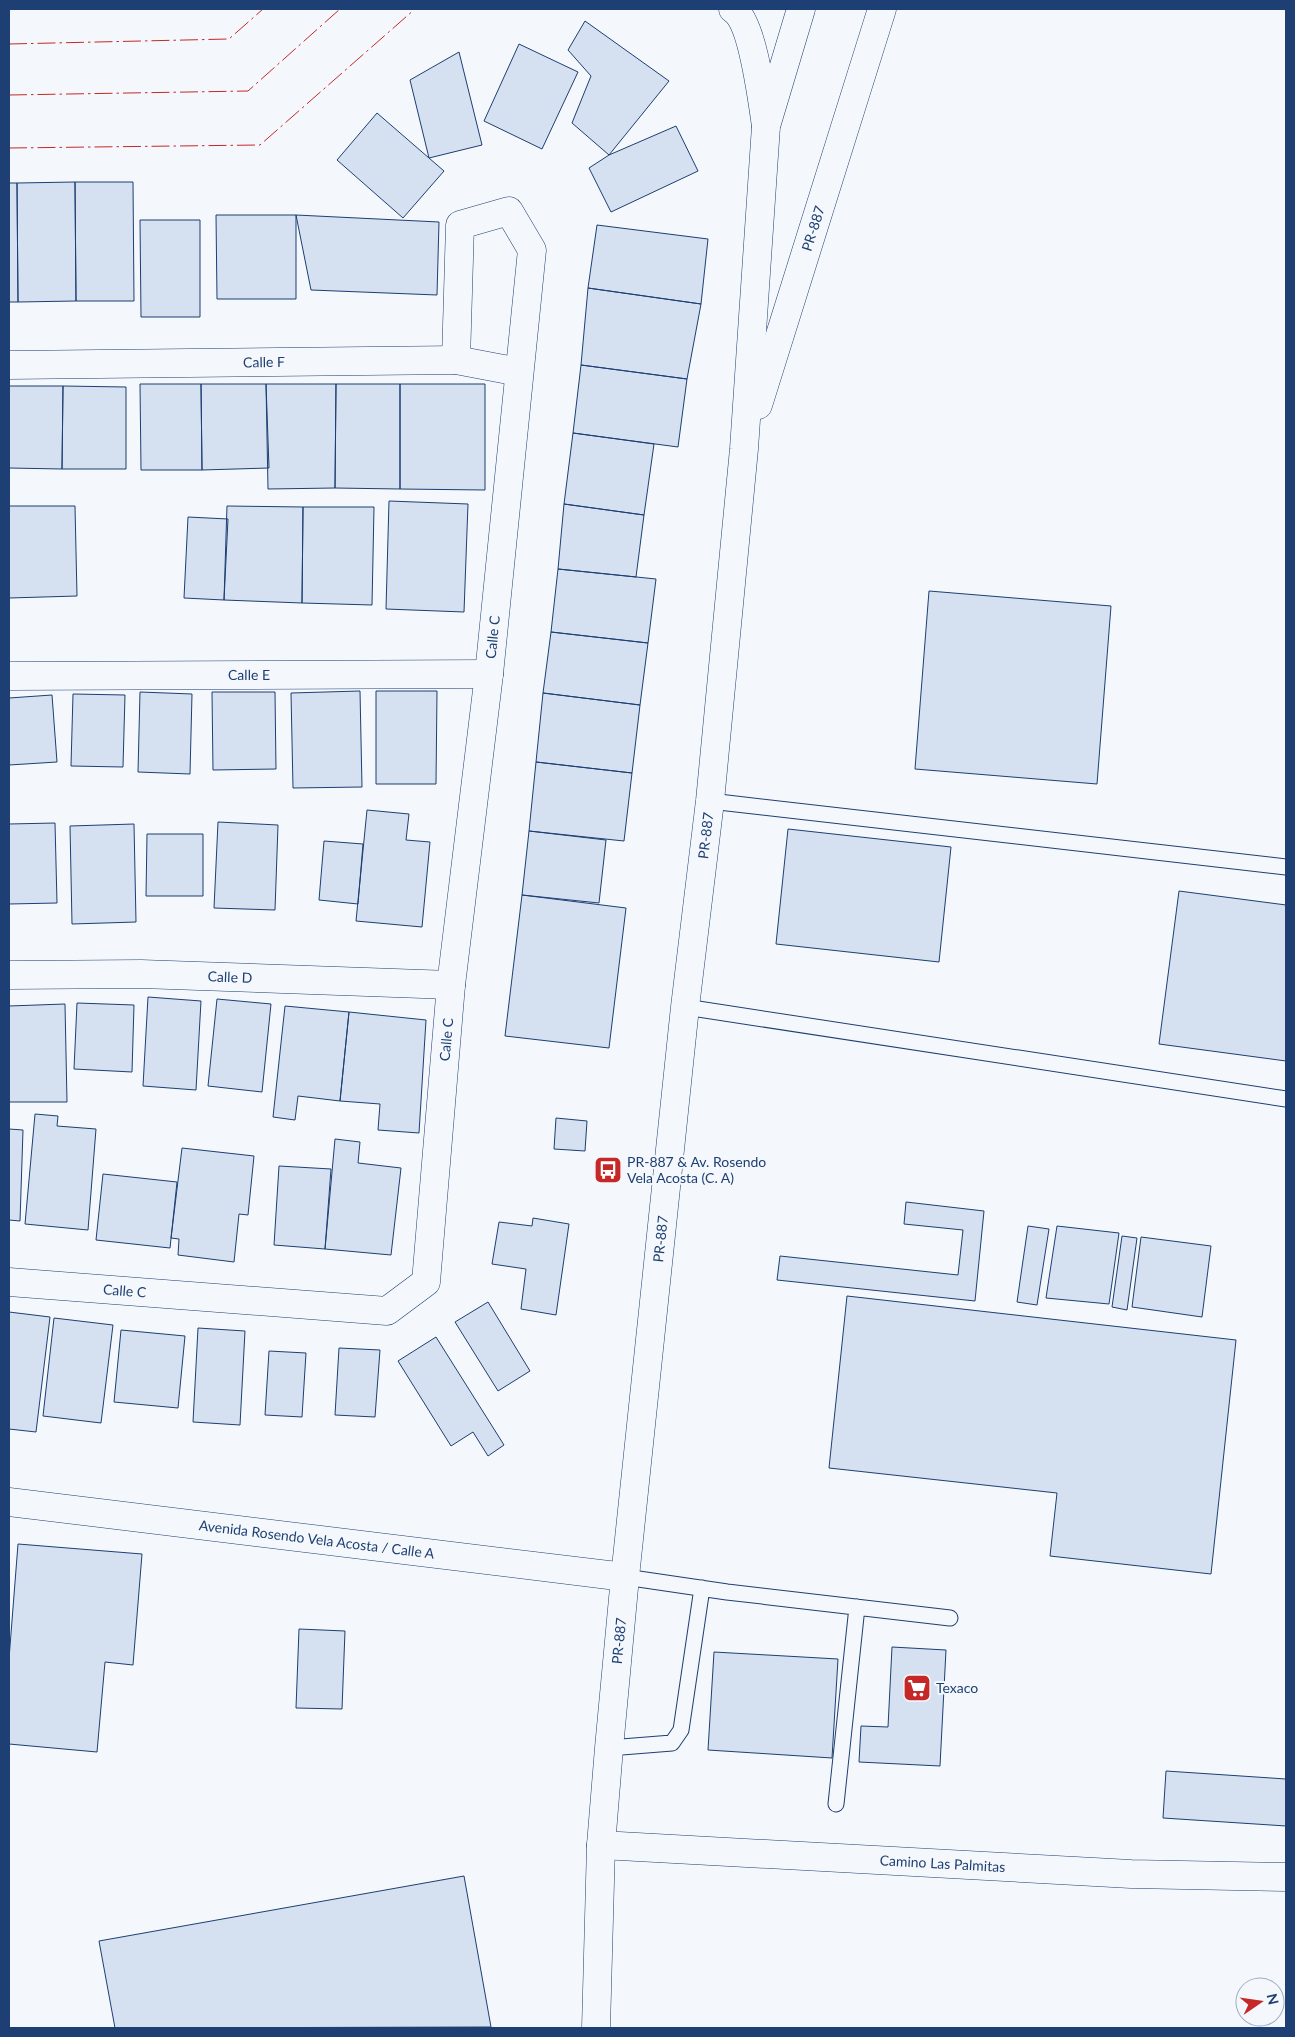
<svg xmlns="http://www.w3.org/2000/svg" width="1295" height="2037" viewBox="0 0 1295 2037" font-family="Lato,sans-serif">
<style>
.building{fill:#d5e0f0;stroke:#1d3f73}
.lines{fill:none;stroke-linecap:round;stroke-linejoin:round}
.lane-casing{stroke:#1d3f73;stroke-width:17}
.street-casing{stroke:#1d3f73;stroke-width:29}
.secondary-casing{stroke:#1d3f73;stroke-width:29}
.highway-casing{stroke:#1d3f73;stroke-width:29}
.lane{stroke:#f4f7fb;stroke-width:15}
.street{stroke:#f4f7fb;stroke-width:28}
.secondary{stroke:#f4f7fb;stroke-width:28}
.highway{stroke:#f4f7fb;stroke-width:28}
.power{stroke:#c62828;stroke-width:1;stroke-dasharray:18 4 2.5 4;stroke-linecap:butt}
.labels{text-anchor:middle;stroke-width:4;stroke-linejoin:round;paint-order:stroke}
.street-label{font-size:14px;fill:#1d3f73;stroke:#f4f7fb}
.poi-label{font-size:14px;fill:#1d3f73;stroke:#f4f7fb;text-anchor:start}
</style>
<rect width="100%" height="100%" fill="#f4f7fb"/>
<path class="building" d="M585 21 669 81 609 155 572 123 591 76 568 50Z
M519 44 578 72 542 149 484 121Z
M459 52 482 145 429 158 410 80Z
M377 113 444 171 403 218 337 160Z
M676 126 698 171 611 212 589 168 609 155Z
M75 182H133L134 301H76Z
M75 182 76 301 18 302 17 183Z
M9 183H17L18 302H9Z
M216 215H296V299H217Z
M296 215 439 222 437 295 311 290Z
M140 220H200V317H141Z
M597 225 708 239 701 304 588 288Z
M588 288 701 304 687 379 581 365Z
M581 365 687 379 678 447 573 433Z
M140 384H201L202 470H141Z
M201 384H266L269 468 202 470Z
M266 384H336L335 488 268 489Z
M336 384H400V489L335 488Z
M400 384H485V490L400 489Z
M9 386H63L62 469 9 468Z
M63 386 126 387V469H62Z
M573 433 654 444 644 515 564 504Z
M389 501 468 504 464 612 386 609Z
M564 504 644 515 636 577 558 569Z
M9 506H75L77 596 9 598Z
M227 506 303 507 302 603 224 600Z
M303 507H374L372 605 302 603Z
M188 517 228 519 224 600 184 598Z
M558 569 656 579 648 643 551 632Z
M929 591 1111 606 1097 784 915 769Z
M551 632 648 643 640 705 543 693Z
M360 691 362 787 293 788 291 693Z
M376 691H437L436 784H376Z
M140 692 192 694 190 774 138 772Z
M212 692H275L276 769 213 770Z
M543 693 640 705 632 773 536 762Z
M73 694 125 695 123 767 71 766Z
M52 695 57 762 9 765V698Z
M536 762 632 773 624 841 529 831Z
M367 810 409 814 406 840 430 842 422 927 356 921Z
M218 822 278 825 275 910 214 908Z
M55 823 57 903 9 904V824Z
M134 824 136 922 72 924 70 826Z
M788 829 951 847 939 962 776 944Z
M529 831 606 840 599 903 522 895Z
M147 834H203V896H146Z
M324 841 363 844 358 904 319 900Z
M1179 891 1286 905V1061L1159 1044Z
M522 895 626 908 609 1048 505 1036Z
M148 997 201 1001 196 1090 143 1086Z
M217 999 271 1004 262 1092 208 1086Z
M77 1003 134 1005 132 1072 74 1069Z
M65 1004 67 1102H9V1006Z
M285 1006 349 1012 340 1101 298 1096 295 1120 273 1117Z
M349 1012 426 1020 419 1133 378 1130 380 1104 340 1101Z
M35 1114 58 1116 57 1126 96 1129 88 1230 25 1224Z
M556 1118 587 1121 585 1151 554 1149Z
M9 1129 23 1130 20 1221 9 1220Z
M335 1139 360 1142 358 1163 401 1168 391 1255 325 1249Z
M182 1148 254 1156 248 1215 239 1214 234 1262 178 1255 179 1239 171 1238Z
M279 1166 331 1169 325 1249 274 1245Z
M103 1174 177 1182 170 1248 96 1240Z
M906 1202 984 1211 975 1301 777 1280 780 1256 958 1275 963 1230 904 1224Z
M533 1218 569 1224 556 1315 521 1309 526 1269 492 1264 499 1222 532 1226Z
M1028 1226 1049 1229 1037 1305 1017 1302Z
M1057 1226 1119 1233 1109 1304 1046 1298Z
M1122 1236 1137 1238 1127 1310 1112 1307Z
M1141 1237 1211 1246 1202 1317 1132 1307Z
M847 1296 1236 1340 1211 1574 1050 1556 1057 1493 829 1468Z
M488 1302 530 1371 498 1391 455 1322Z
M9 1312 50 1317 36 1432 9 1429Z
M54 1318 113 1325 101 1423 43 1416Z
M198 1328 245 1331 240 1425 193 1422Z
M121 1330 185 1336 178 1408 114 1402Z
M436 1337 504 1445 488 1456 473 1432 451 1446 398 1361Z
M339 1348 380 1350 375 1417 335 1415Z
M269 1351 306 1353 302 1417 265 1415Z
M18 1544 142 1554 133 1665 105 1662 97 1752 9 1744V1659Z
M299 1629 345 1631 342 1709 296 1708Z
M892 1647 946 1650 940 1766 859 1762 861 1726 888 1727Z
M714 1652 838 1659 832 1758 708 1750Z
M1166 1771 1286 1779V1826L1163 1818Z
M464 1876 491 2027 115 2028 99 1941Z"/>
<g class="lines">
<defs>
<path id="lane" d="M710 801 1286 867
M685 1007 1286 1099
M625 1577 727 1592 950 1618
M609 1748 672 1743 681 1730 702 1588
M836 1804 857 1607"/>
<g id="street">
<path id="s1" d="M9 365 456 360 519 372"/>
<path id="s2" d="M9 676 489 674"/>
<path id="s3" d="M9 975 141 974 451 985"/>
<path id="s4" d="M9 1282 387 1311 426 1282 451 985 489 674 532 250 509 211 460 225 456 360"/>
<path id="s5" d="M9 1502 625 1577"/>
<path id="s6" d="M601 1845 1131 1874 1286 1877"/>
</g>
<g id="secondary">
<path id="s7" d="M758 405 882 9"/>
<path id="s8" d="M596 2028 601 1845 609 1748 625 1577 685 1007 710 801 744 449 766 126 801 9"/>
</g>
<path id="highway" d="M733 9C753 22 762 100 766 126"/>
</defs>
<use href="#lane" class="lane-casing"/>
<use href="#street" class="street-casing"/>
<use href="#secondary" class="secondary-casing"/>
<use href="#highway" class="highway-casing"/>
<use href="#lane" class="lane"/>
<use href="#street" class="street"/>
<use href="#secondary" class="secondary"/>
<use href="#highway" class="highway"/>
<path class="power" d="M9 44 229 39 263 9
M9 95 248 91 340 9
M9 148 260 145 415 9"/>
</g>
<defs>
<symbol id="bus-square" viewBox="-11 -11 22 22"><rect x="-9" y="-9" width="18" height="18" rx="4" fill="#c62828" stroke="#f4f7fb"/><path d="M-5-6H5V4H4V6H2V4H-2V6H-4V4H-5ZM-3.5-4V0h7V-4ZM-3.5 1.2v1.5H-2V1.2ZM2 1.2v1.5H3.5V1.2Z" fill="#fff"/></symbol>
<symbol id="supermarket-square" viewBox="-11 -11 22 22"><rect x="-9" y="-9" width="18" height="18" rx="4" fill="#c62828" stroke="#f4f7fb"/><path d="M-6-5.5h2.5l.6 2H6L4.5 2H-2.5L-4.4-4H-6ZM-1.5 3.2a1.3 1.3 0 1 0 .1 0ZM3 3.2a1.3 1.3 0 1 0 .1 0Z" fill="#fff"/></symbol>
</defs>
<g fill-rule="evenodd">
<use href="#bus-square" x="592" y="1154" width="32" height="32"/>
<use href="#supermarket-square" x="901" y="1672" width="32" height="32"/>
</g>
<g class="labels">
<g class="street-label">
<text dy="5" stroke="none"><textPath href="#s7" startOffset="185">PR-887</textPath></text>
<text dy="5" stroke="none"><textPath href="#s1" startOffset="255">Calle F</textPath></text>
<text dy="5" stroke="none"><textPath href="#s4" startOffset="1076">Calle C</textPath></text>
<text dy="5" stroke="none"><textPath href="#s2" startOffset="240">Calle E</textPath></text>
<text dy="5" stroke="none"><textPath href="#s8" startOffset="1198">PR-887</textPath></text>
<text dy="5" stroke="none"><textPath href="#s3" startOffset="221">Calle D</textPath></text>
<text dy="5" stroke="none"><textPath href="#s4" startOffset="671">Calle C</textPath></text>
<text dy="5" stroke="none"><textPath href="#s8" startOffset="792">PR-887</textPath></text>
<text dy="5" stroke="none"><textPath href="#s4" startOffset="116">Calle C</textPath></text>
<text dy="5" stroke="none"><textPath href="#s5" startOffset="310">Avenida Rosendo Vela Acosta / Calle A</textPath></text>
<text dy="5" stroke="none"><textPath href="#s8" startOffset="388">PR-887</textPath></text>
<text dy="5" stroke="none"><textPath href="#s6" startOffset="342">Camino Las Palmitas</textPath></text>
</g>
<g class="poi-label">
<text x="627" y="1167">PR-887 &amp; Av. Rosendo<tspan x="627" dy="16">Vela Acosta (C. A)</tspan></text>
<text x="936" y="1693">Texaco</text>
</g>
</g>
<rect width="1295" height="2037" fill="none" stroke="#1d3f73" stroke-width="20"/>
<g transform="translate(1260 2002) rotate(77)"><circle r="24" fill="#f4f7fb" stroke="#9eadc5"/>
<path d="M0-4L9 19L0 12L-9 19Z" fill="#c62828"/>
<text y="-8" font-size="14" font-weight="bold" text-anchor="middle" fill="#1d3f73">N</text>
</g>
</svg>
